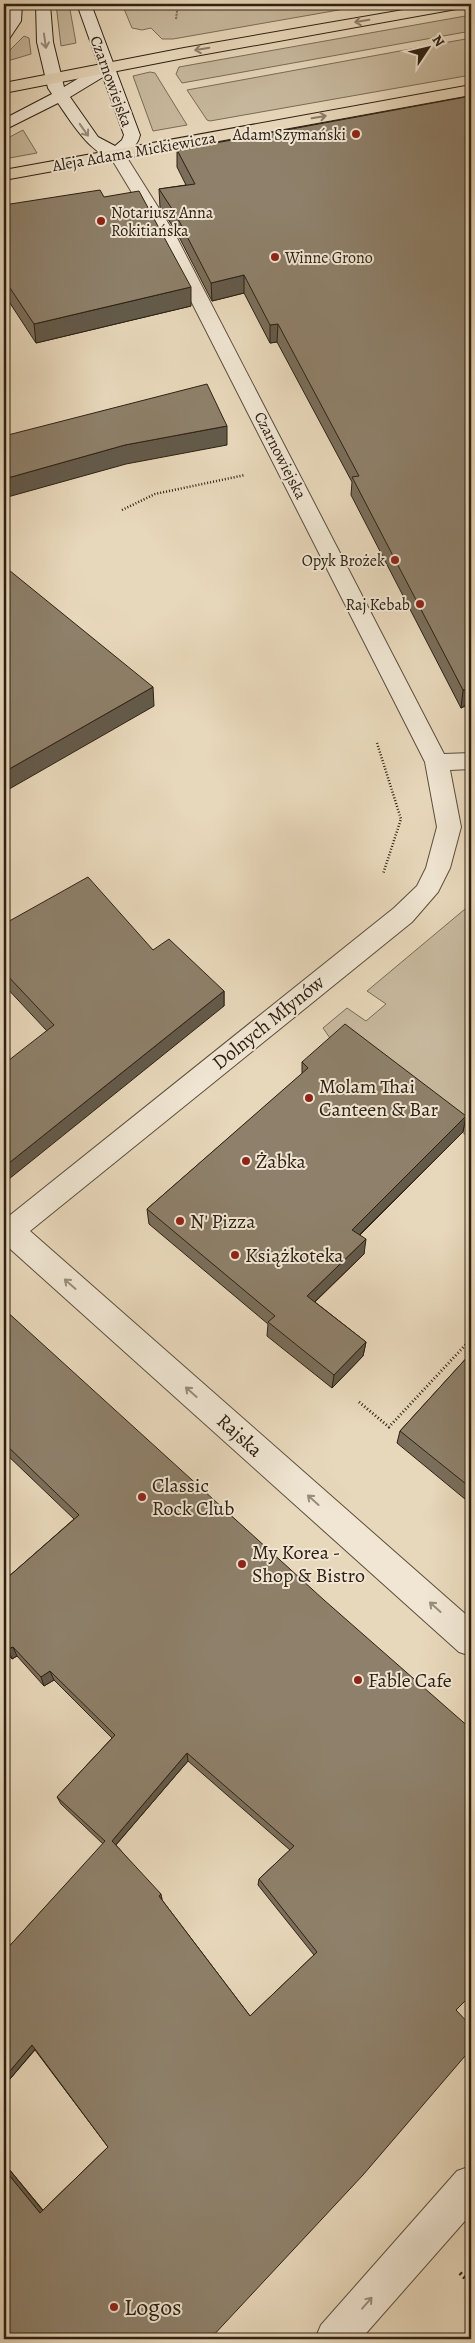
<svg xmlns="http://www.w3.org/2000/svg" width="475" height="2343" viewBox="0 0 475 2343" font-family="Alegreya,serif">
<style>
.green{fill:#c8b99e;stroke:#7a6c58}
.lines{fill:none;stroke-linecap:round;stroke-linejoin:round}
.minor-casing{stroke:#5c4e3d;stroke-width:2}
.secondary-casing{stroke:#2d2013;stroke-width:2}
.primary-casing{stroke:#2d2013;stroke-width:2}
.path-far3{stroke:#2d2013;stroke-width:2;stroke-dasharray:0.5 1;stroke-linecap:butt}
.path-far2{stroke:#2d2013;stroke-width:2.5;stroke-dasharray:1 2;stroke-linecap:butt}
.path-far1{stroke:#2d2013;stroke-width:3;stroke-dasharray:1 2.5;stroke-linecap:butt}
.path{stroke:#2d2013;stroke-width:4;stroke-dasharray:2 3;stroke-linecap:butt}
.minor{fill:#f0e6d3;fill-rule:evenodd}
.secondary{fill:#f0e6d3;fill-rule:evenodd}
.primary{fill:#e8d8bb;fill-rule:evenodd}
.wall{fill:#7a6e5b;stroke:#2d2013;fill-rule:evenodd}
.shaded-wall{fill:#635a4a;stroke:#2d2013}
.building{fill:#8e806a;stroke:#2d2013;fill-rule:evenodd}
.oneway{stroke:#8a7c67}
.oneway2{stroke:#988d7d}
.poi-dot{fill:#8f2418;stroke:#f0e6d3;stroke-width:2}
.labels{text-anchor:middle;stroke-width:4;stroke-linejoin:round;paint-order:stroke}
.far-street-label{font-size:16px;fill:#2d2013;stroke:#f0e6d3}
.far-poi-label{font-size:16px;fill:#2d2013;stroke:#f0e6d3;text-anchor:end}
.street-label{font-size:20px;fill:#2d2013;stroke:#f0e6d3}
.poi-label{font-size:20px;fill:#2d2013;stroke:#f0e6d3;text-anchor:start}
.near-poi-label{font-size:24px;fill:#2d2013;stroke:#f0e6d3;text-anchor:start}
</style>
<rect width="100%" height="100%" fill="#e8d8bb"/>
<filter id="stains"><feTurbulence type="fractalNoise" baseFrequency=".004" numOctaves="4"/><feColorMatrix values="0 0 0 0 .2 0 0 0 0 .09 0 0 0 0 .02 0 0 0 .5 -.17"/></filter>
<radialGradient id="worn" r=".72"><stop offset=".6" stop-color="#630" stop-opacity="0"/><stop offset="1" stop-color="#630" stop-opacity=".3"/></radialGradient>
<path class="green" d="M56 4H69L76 43 61 46Z
M122 4H373L173 39H162L151 28 142 30 132 28Z
M471 15V31L182 83 176 74 179 67Z
M24 36 29 38 31 54 4 62V56Z
M471 38V75L210 121 207 120 187 90Z
M150 72 155 73 187 125 153 131 133 76Z
M23 130 37 153 4 159V140Z
M471 904V1139L402 1085 332 1041 323 1028 347 1008 366 1021 386 1004 367 991Z"/>
<g class="lines">
<defs>
<path id="minor" d="M116 148 122 149 124 153 175 234 444 754 471 753V769L450 770 461 827 450 868 438 892 412 922 30 1231 471 1619V1656L459 1652 8 1247 4 1248V1220L394 908 417 886 426 868 437 827 425 762 157 234 108 153 110 149Z
M471 2166V2214L361 2339H315L321 2325 457 2171Z"/>
<path id="secondary" d="M8 4H22L21 21 9 39 4 41V24Z
M36 4H50L53 42 64 87 99 66 77 4H91L140 135C138 144 134 147 126 153 101 173 70 120 58 103L4 130V119L52 94 48 88 37 42ZM103 77 124 135 122 140 115 146 98 137 70 97Z"/>
<path id="primary" d="M438 4H469L462 8 184 58 4 93V83L184 48Z
M471 85V95L4 180V170Z"/>
</defs>
<use href="#minor" class="minor-casing"/>
<use href="#secondary" class="secondary-casing"/>
<use href="#primary" class="primary-casing"/>
<path class="path-far3" d="M176 19 178 4"/>
<path class="path-far2" d="M122 510 155 494 245 475
M377 743 401 819 383 874"/>
<path class="path-far1" d="M359 1402 389 1427 471 1339"/>
<path class="path" d="M460 2273 471 2284"/>
<use href="#minor" class="minor"/>
<use href="#secondary" class="secondary"/>
<use href="#primary" class="primary"/>
</g>
<path class="wall" d="M471 96V719L465 706 461 708 351 495 352 482 277 342 270 343 244 293 212 301 177 233 160 207 159 189 186 185 177 167V150Z
M104 197 191 306 36 343 4 294V205Z
M4 924 153 950 224 991V1006L47 1031 4 985Z
M302 1062 466 1116 463 1132 360 1235 364 1254 315 1302 366 1342 363 1356 332 1388 267 1336 268 1324 149 1224 147 1209 302 1074Z
M4 1309 471 1995 4 2339V2163L43 2210 108 2147 35 2050 4 2086V1952L103 1844 61 1804 57 1797 112 1738 54 1680 44 1686 17 1656 12 1659 4 1650V1574L7 1578 74 1519 4 1452ZM188 1761 290 1850 259 1879 258 1885 314 1955 250 2016 162 1900V1899L116 1845Z
M471 1353V1504L397 1443 400 1431Z"/>
<path class="shaded-wall" d="M244 275V293L212 301 211 283Z
M191 287V306L36 343 34 324Z
M278 324 277 342 270 343V325Z
M227 426V445L126 464 4 498V479L125 445Z
M153 687 154 706 4 792V772Z
M468 689 465 706 461 708 463 690Z
M224 991V1006L4 1183V1167Z
M466 1116 463 1132 350 1244 352 1230Z
M366 1239 364 1254 306 1310 307 1296Z
M366 1342 363 1356 332 1388 334 1375Z
M13 1647 17 1656 12 1659 8 1649Z
M50 1671 54 1680 44 1686 41 1677Z
M187 1753 188 1761 114 1847 112 1841Z
M161 1894 162 1899 160 1902 159 1896Z
M32 2045 36 2048 4 2086V2078Z
M4 2163 44 2212 40 2213 4 2169Z"/>
<path class="building" d="M471 96V696L468 689 463 690 352 477 359 476 278 324 270 325 244 275 211 283 176 215 159 189 195 184 177 150Z
M100 190 104 197 139 191 191 287 34 324 4 279V205Z
M207 384 227 426 125 445 4 479V436Z
M4 566 153 687 4 772Z
M88 877 153 950 169 939 224 991 4 1167V1064L54 1025 4 972V924Z
M345 1024 466 1116 352 1230 366 1239 307 1296 366 1342 334 1375 268 1322 275 1316 147 1209 308 1068 302 1062Z
M4 1309 324 1600 471 1729V1995L456 2010 471 2026V2049L363 2175 210 2339H4V2169L40 2213 108 2147 32 2045 4 2078V1952L105 1841 57 1797 115 1735 50 1671 41 1677 13 1647 8 1649 4 1645V1574L7 1578 79 1515 4 1443ZM187 1753 294 1846 259 1879 317 1952 250 2016 159 1896 161 1894 112 1841Z
M471 1353V1488L400 1431Z"/>
<defs><path id="oneway-shaft" d="M-6 0H5M1.5-3L5.5 0L1.5 3" fill="none" stroke-width="1.6" stroke-linecap="round" stroke-linejoin="round" transform="scale(1.25)"/></defs>
<g class="oneway">
<use href="#oneway-shaft" transform="translate(362 21) rotate(170)"/>
<use href="#oneway-shaft" transform="translate(202 49) rotate(170)"/>
<use href="#oneway-shaft" transform="translate(319 117) rotate(-10)"/>
</g>
<g class="oneway2">
<use href="#oneway-shaft" transform="translate(45 41) rotate(82)"/>
<use href="#oneway-shaft" transform="translate(84 130) rotate(55)"/>
<use href="#oneway-shaft" transform="translate(70 1284) rotate(-139)"/>
<use href="#oneway-shaft" transform="translate(191 1392) rotate(-138)"/>
<use href="#oneway-shaft" transform="translate(313 1500) rotate(-138)"/>
<use href="#oneway-shaft" transform="translate(435 1607) rotate(-138)"/>
<use href="#oneway-shaft" transform="translate(367 2303) rotate(-49)"/>
</g>
<g class="poi-dot">
<circle cx="356" cy="134" r="5"/>
<circle cx="101" cy="221" r="5"/>
<circle cx="275" cy="257" r="5"/>
<circle cx="395" cy="560" r="5"/>
<circle cx="420" cy="604" r="5"/>
<circle cx="309" cy="1098" r="5"/>
<circle cx="246" cy="1161" r="5"/>
<circle cx="180" cy="1221" r="5"/>
<circle cx="235" cy="1255" r="5"/>
<circle cx="142" cy="1497" r="5"/>
<circle cx="242" cy="1564" r="5"/>
<circle cx="358" cy="1680" r="5"/>
<circle cx="114" cy="2307" r="5"/>
</g>
<g class="labels">
<g class="far-street-label">
<text transform="translate(112 81) rotate(70)" y="6">Czarnowiejska</text>
<text transform="translate(134 151) rotate(-10)" y="6">Aleja Adama Mickiewicza</text>
<text transform="translate(281 455) rotate(63)" y="6">Czarnowiejska</text>
</g>
<g class="far-poi-label">
<text x="346" y="140">Adam Szymański</text>
<text x="111" y="218" text-anchor="start">Notariusz Anna<tspan x="111" dy="18">Rokitiańska</tspan></text>
<text x="285" y="263" text-anchor="start">Winne Grono</text>
<text x="385" y="566">Opyk Brożek</text>
<text x="410" y="610">Raj Kebab</text>
</g>
<g class="street-label">
<text transform="translate(268 1022) rotate(-39)" y="7">Dolnych Młynów</text>
<text transform="translate(240 1435) rotate(42)" y="7">Rajska</text>
</g>
<g class="poi-label">
<text x="319" y="1093">Molam Thai<tspan x="319" dy="23">Canteen &amp; Bar</tspan></text>
<text x="256" y="1168">Żabka</text>
<text x="190" y="1228">N' Pizza</text>
<text x="245" y="1262">Książkoteka</text>
<text x="152" y="1492">Classic<tspan x="152" dy="23">Rock Club</tspan></text>
<text x="252" y="1559">My Korea -<tspan x="252" dy="23">Shop &amp; Bistro</tspan></text>
<text x="368" y="1687">Fable Cafe</text>
</g>
<g class="near-poi-label">
<text x="124" y="2315">Logos</text>
</g>
</g>
<rect width="475" height="2343" fill="none" stroke="#e8d8bb" stroke-width="20"/>
<rect x="5" y="5" width="465" height="2333" fill="none" stroke="#2d2013" stroke-width="2.5"/>
<rect x="10" y="10" width="455" height="2323" fill="none" stroke="#2d2013"/>
<g transform="translate(428 48) rotate(55)" stroke="#f0e6d3" stroke-width="4" paint-order="stroke">
<path d="M0-4L9 19L0 12L-9 19Z" fill="#2d2013"/>
<text y="-8" font-size="14" font-weight="bold" text-anchor="middle" fill="#2d2013">N</text>
</g>
<rect width="100%" height="100%" filter="url(#stains)"/>
<rect width="100%" height="100%" fill="url(#worn)"/>
</svg>
